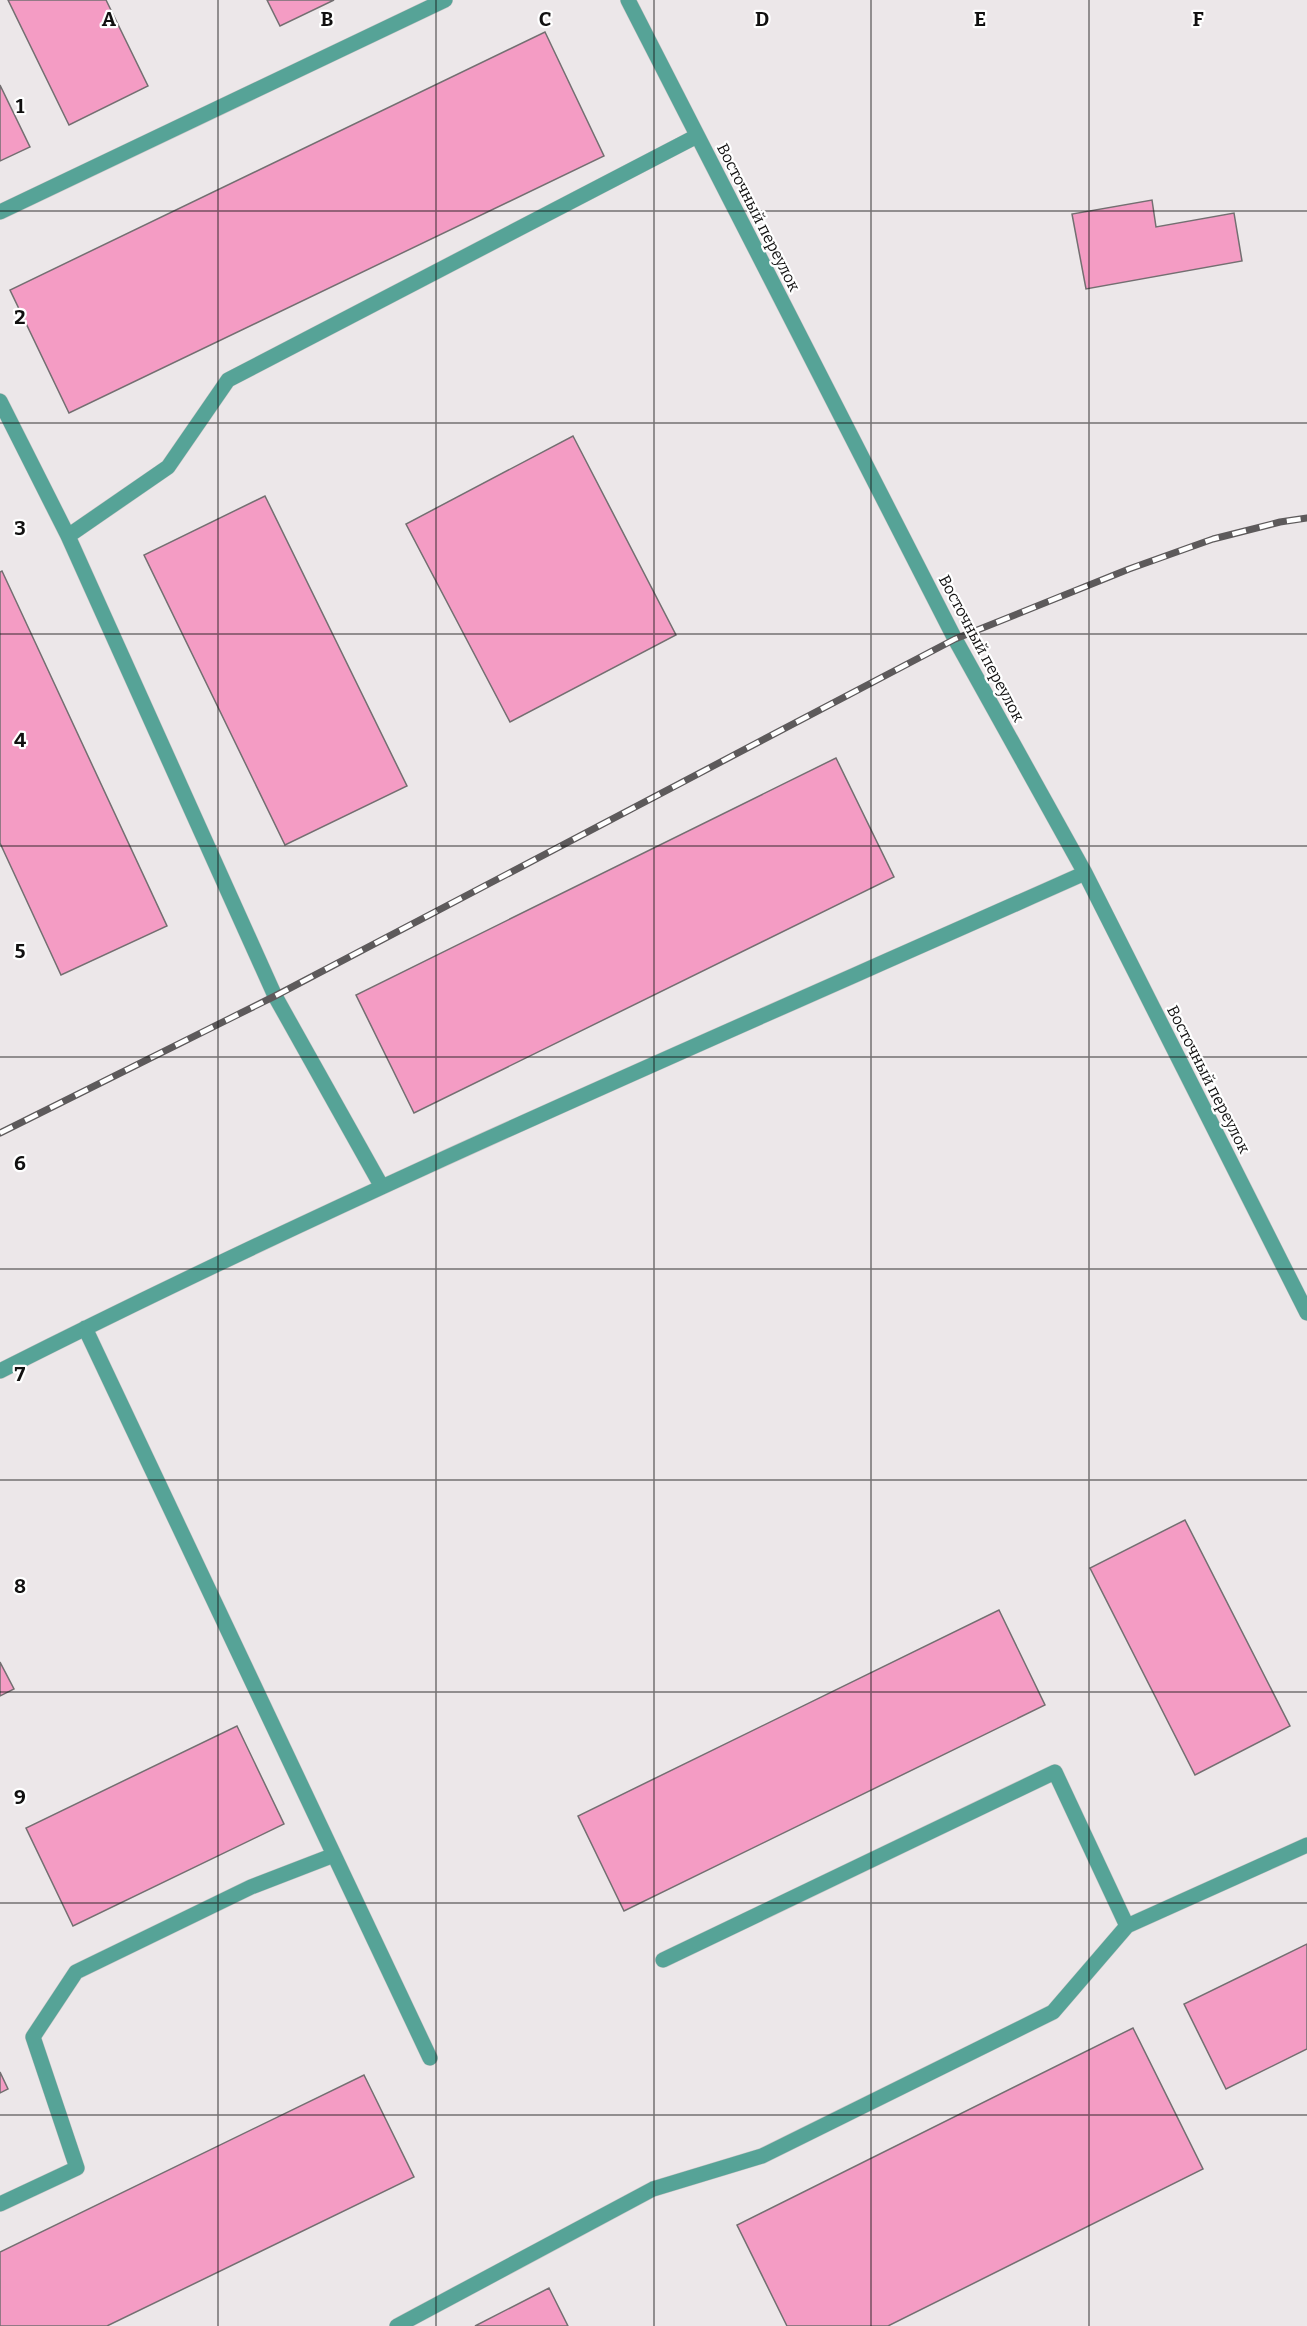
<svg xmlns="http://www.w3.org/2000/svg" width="1307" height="2326" viewBox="0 0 1307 2326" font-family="Bitter,serif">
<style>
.building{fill:#f49cc4;stroke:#736f71;stroke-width:1.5}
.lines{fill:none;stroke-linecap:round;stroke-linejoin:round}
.minor-casing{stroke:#c9c5c6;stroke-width:16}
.minor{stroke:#56a397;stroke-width:15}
.rail-casing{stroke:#5d5a5b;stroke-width:7}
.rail{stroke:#fff;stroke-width:4.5;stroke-dasharray:14;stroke-linecap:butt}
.grid{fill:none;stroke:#111010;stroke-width:1.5;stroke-opacity:0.55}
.labels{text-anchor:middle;stroke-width:4.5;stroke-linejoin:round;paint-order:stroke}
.street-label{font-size:16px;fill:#111010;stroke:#fff}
.grid-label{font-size:20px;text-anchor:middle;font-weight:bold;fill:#111010;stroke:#fff;stroke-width:4.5;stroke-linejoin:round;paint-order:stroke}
</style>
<rect width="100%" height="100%" fill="#ece7e9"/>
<path class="building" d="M8 0H106L148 86 69 125Z
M267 0H334L280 26Z
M545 32 604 156 69 413 10 290Z
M0 85 30 147 0 161Z
M1152 200 1156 227 1234 213 1242 261 1086 289 1072 214Z
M573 436 676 635 510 722 406 524Z
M265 496 407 786 285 845 144 555Z
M2 571 167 926 61 975 0 843V572Z
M836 758 894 877 414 1113 356 995Z
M1185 1520 1290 1726 1195 1775 1090 1568Z
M999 1610 1045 1705 624 1911 578 1816Z
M0 1662 14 1689 0 1696Z
M237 1726 284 1824 73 1926 26 1828Z
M1307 1944V2049L1226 2089 1184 2004Z
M1133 2028 1203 2169 888 2326H787L737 2225Z
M0 2072 8 2089 0 2093Z
M364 2075 414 2177 107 2326H0V2252Z
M549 2288 568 2326H475Z"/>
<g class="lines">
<defs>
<path id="minor" d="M628 0 955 639 1085 873 1307 1313
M0 212 445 0
M0 401 68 536 275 996 382 1187
M68 536 168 467 228 380 697 136
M85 1328 430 2058
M0 1371C355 1191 722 1035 1085 873
M663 1960 1055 1772 1127 1926
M0 2204 77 2168 33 2037 76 1972 251 1887 334 1855
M397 2326 653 2189 762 2156 1053 2012 1127 1926 1307 1845"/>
</defs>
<use href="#minor" class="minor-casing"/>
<use href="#minor" class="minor"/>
<defs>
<path id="rail" d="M0 1133 275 996 955 639 1129 569 1213 539 1280 522 1307 518"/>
</defs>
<use href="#rail" class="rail-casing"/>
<use href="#rail" class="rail"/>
</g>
<path class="grid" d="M218 0V2326M436 0V2326M654 0V2326M871 0V2326M1089 0V2326M0 211H1307M0 423H1307M0 634H1307M0 846H1307M0 1057H1307M0 1269H1307M0 1480H1307M0 1692H1307M0 1903H1307M0 2115H1307"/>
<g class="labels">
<g class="street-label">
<text transform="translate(759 217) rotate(63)" y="6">Восточный переулок</text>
<text transform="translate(982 648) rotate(62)" y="6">Восточный переулок</text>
<text transform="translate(1209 1079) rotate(63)" y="6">Восточный переулок</text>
</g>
</g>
<g class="grid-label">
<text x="109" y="26">A</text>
<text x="327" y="26">B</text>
<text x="545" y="26">C</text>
<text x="762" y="26">D</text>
<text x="980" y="26">E</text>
<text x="1198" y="26">F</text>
<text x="20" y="113">1</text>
<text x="20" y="324">2</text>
<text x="20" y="535">3</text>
<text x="20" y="747">4</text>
<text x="20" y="958">5</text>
<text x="20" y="1170">6</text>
<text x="20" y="1381">7</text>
<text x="20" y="1593">8</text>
<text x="20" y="1804">9</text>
</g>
</svg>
